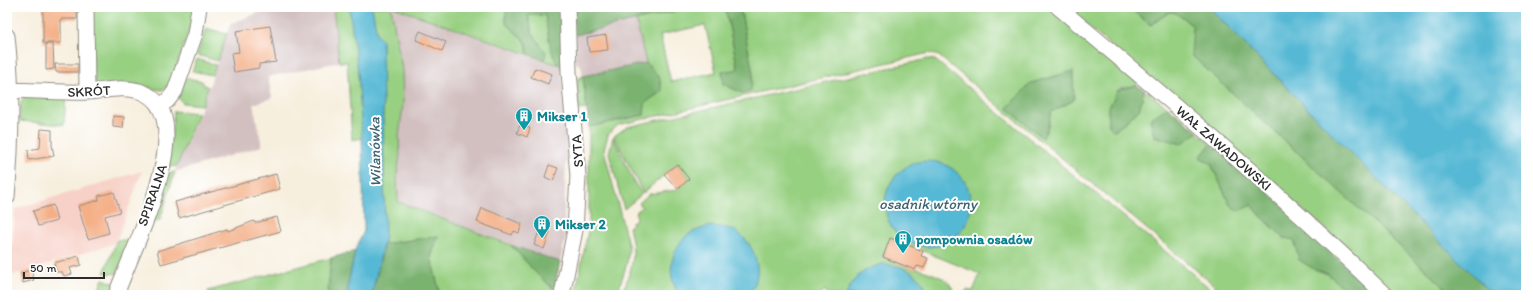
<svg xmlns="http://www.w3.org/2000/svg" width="1533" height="302" viewBox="0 0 1533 302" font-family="Itim,sans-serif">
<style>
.built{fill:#f7d1c7}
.industrial{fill:#d2bfc0}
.green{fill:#98d082;stroke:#627e56;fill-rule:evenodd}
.forest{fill:#7ab270;stroke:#526e4e}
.water{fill:#55b8d4;stroke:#407280}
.building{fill:#f4af86}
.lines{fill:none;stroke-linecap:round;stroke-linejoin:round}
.minor-casing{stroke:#918d84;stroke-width:17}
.minor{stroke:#fff;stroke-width:15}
.labels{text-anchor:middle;stroke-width:4;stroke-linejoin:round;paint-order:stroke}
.street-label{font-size:14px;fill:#2b2b2b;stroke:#fff}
.culture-label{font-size:14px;font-weight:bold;fill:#0d838f;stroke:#fff;text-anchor:start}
.water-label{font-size:15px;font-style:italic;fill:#3c636f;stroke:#fff}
</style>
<rect width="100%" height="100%" fill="#fff"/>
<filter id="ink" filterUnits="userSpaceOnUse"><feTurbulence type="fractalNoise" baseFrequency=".025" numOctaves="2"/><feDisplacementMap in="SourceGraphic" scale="8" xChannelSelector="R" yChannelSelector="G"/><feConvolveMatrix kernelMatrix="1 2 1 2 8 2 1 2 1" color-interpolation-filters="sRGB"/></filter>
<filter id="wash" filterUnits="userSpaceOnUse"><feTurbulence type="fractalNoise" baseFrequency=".012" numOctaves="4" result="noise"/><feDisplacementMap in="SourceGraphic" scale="16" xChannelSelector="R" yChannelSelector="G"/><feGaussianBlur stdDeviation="0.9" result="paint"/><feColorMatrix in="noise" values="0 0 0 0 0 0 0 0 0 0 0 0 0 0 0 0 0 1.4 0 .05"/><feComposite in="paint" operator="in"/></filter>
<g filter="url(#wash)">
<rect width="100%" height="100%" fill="#f7efde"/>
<path class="built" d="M142 171 116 243 10 276 15 209Z"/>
<path class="industrial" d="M273 7H333L339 62 268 77 272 98 253 104 262 146 175 172 180 156 186 146 206 96 230 24Z
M391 7 558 65 562 68 567 136 564 215 565 240 560 262 398 202 397 173 400 156 399 137 403 104 402 70Z
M636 20 646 63 583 76 581 66 575 62V35Z"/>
<path class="green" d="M91 7H195L194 16 170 85 162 90 153 89 144 86 97 85 93 81Z
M333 7H360L358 75 374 122 362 138 352 140 347 62H339Z
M366 7H391L402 70 403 104 399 137 400 156 397 173 398 202 511 245 538 275 554 289 553 295H440L431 257 438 237 384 244 383 143Z
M393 7H509L506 10V23L526 42 528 54Z
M693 7H725L738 69 753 74 740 7H1048L1134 78 1137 85 1121 88 1108 109 1109 126 1115 131 1139 110 1144 90 1168 107 1211 144 1200 157 1211 164 1230 205 1251 204 1261 216 1294 239 1314 269 1328 274 1352 295H1226L939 56 929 53 618 125 608 135 604 150 629 248 627 263 617 295H575L589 226V127L644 115 645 103 662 91 659 76 646 63 636 20ZM705 25 716 72 671 82 660 35ZM1031 83 1074 100 1050 112 1048 126 1043 138Z
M1065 7H1128L1151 25 1169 12 1176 13 1193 26 1192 55 1453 295H1394L1338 240Z
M528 15H545L551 47 558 65 544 60 546 53 532 32Z
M206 28 227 34 218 61 197 55Z
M197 59 216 65 212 75 192 71Z
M928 59 935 60 1218 295H961L967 290 973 291 980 274 891 238 883 257 915 270 916 268C929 273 955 278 953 295H825L827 293 825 290 820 295H622C632 265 637 259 629 227L637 217 635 213 642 207 639 203 649 194 677 190 689 179 677 164 643 193 614 136 627 127Z
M583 76 587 109 579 110 577 79Z
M186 78 202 81 204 85 208 87 202 105 183 103 178 98Z
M24 97H66L64 125 19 121 21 101Z
M174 111 198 113 177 166 168 167Z
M613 137 634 182 642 194 624 209 609 153Z
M175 172 160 220 151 223 167 174Z
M117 240H124L129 242 117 274 104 273Z
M331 258 328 293 326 295H209L208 291Z
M103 279 114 283 112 295H94L97 294Z"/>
<path class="forest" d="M509 7H561L562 68C549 58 548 31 545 15H528L532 32 546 53 544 60 528 54 526 42 506 23V9Z
M573 7H693L575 35Z
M725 7H740L753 74 751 90 742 93 723 84 722 72 738 69Z
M1128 7H1209L1330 132 1493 295H1453L1191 55 1193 26 1176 13 1169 12 1151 25Z
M646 63 659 76 662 91 645 103 644 115 589 127 583 76Z
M1073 71 1074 100 1051 112 1048 126 1043 138 1007 108 1031 83Z
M1137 85 1144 90 1139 110 1114 131 1109 126 1108 109 1118 90Z
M1168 107 1198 132 1181 144 1154 136 1150 119Z
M1211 144 1262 186 1376 295H1352L1328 274 1314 269 1299 260 1294 240 1284 238 1261 216 1252 205 1238 211 1230 205 1211 164 1200 157Z
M438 236 431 257 440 295H372L384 244Z
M511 245 560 262 554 289 538 275Z
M355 251 348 284V295H326L328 293 331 258Z"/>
<path class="water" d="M349 7H372L377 34 382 40 385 236 372 295H348V284L356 248 364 231 362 138 358 72Z
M1209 7H1526V295H1493L1330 132Z
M885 204a43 43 0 1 1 86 0a43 43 0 1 1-86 0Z
M710 226C719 227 729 227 737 232 757 246 765 276 748 295H680C666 278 670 253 684 238 691 231 701 229 710 226Z
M882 264C903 265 922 273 928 295H846C853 277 864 269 882 264Z"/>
<g id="blocks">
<path class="building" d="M43 7H77V19H61V43H43Z
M270 26 276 62 259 64V68L234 72 231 53 239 52 236 31Z
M420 31 446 42 442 51 416 40Z
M606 35 608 50 589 52 587 38Z
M46 44H53L54 69 46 70Z
M55 64H78V72H56Z
M535 68 552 74 548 84 531 77Z
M113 116 124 117 123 128 113 127Z
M520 125 530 128 527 137 517 133Z
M41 129 52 130V145L54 156 29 160 28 150 40 148Z
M677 164 689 179 678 189 664 174Z
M549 165 558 168 553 181 545 177Z
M276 174 280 189 179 218 175 202Z
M114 192 120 212 105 216 109 233 88 239 78 206 99 200 98 196Z
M53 205 57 221 38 226 33 211Z
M482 208 522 224 519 233 514 231 512 235 477 222Z
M277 217 281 231 161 264 157 251 227 229 228 231 254 221 255 223Z
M540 229 550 232 544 249 534 245Z
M890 238 923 251 921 256 928 258 924 268 917 266 915 270 883 257Z
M79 256 81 265 70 268 72 274 64 276 62 272H56L54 263Z
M31 270 34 280 23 283 21 273Z"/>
</g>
</g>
<g filter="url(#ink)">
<use href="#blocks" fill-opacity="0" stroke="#918d84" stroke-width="1"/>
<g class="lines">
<defs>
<path id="minor" d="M86 7 87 92
M1058 7C1170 100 1281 194 1385 295
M7 36C13 92 12 141 7 197
M12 90C37 91 62 93 88 92 104 91 123 86 139 91 206 112 129 255 116 295
M159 107 168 100 175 91 195 34 199 7
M562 295 575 230 578 176 569 72 567 7"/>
</defs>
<use href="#minor" class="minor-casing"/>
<use href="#minor" class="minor"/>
</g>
</g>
<defs>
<symbol id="building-pin" viewBox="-11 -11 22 30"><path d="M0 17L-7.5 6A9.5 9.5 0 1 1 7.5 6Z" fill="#0f9aa8" stroke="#fff"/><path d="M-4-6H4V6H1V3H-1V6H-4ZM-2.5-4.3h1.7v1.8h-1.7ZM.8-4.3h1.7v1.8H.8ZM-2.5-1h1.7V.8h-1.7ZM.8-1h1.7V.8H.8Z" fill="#fff"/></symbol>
</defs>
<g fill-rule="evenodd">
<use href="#building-pin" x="514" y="106" width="20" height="27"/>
<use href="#building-pin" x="532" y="214" width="20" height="27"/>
<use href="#building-pin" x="893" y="229" width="20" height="27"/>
</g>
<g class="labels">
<g class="street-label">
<text transform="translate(89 91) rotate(-3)" y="5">SKRÓT</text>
<text transform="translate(1224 148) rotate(41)" y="5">WAŁ ZAWADOWSKI</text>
<text transform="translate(577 151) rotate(-94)" y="5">SYTA</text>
<text transform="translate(152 195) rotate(-71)" y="5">SPIRALNA</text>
</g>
<g class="culture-label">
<text x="537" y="121">Mikser 1</text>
<text x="555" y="229">Mikser 2</text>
<text x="916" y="244">pompownia osadów</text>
</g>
<g class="water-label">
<text transform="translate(375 152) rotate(-91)" y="5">Wilanówka</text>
<text x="928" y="209">osadnik wtórny</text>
</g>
</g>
<rect width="1533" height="302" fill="none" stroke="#fff" stroke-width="24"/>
<path d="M24 272v6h80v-6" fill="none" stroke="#2b2b2b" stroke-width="2"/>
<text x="30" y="272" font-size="12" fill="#2b2b2b" stroke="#ffffff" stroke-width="3" paint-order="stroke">50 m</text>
</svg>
